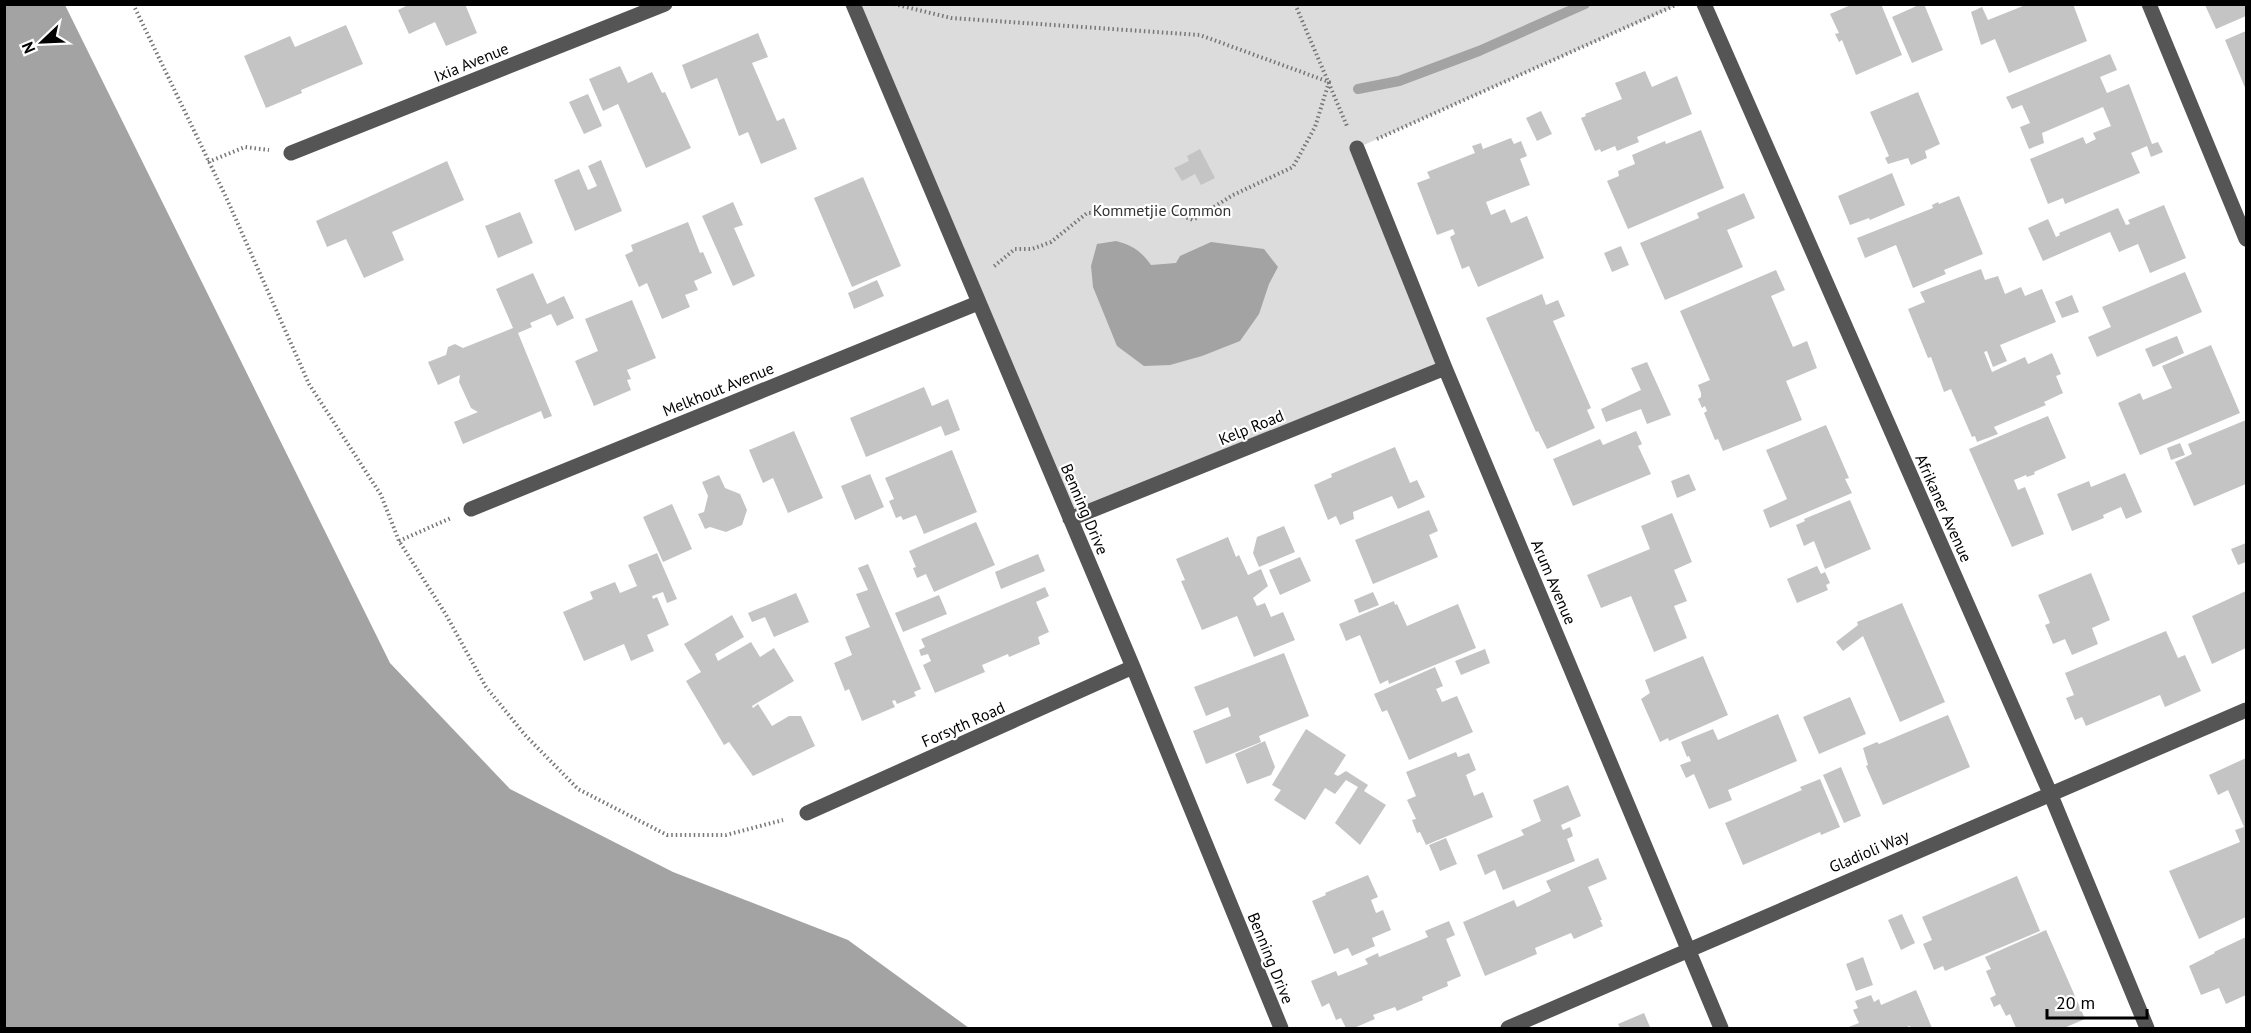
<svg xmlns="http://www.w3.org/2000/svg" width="2251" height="1033" viewBox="0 0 2251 1033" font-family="'PT Sans',sans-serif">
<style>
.green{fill:#dcdcdc}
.water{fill:#a3a3a3}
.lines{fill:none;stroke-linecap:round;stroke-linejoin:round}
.stream{stroke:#a3a3a3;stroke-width:10}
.building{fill:#c4c4c4}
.path{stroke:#777;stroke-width:4;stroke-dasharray:1.5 3;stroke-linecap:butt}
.minor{stroke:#555;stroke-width:15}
.labels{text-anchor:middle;stroke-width:4.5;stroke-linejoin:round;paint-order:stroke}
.street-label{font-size:16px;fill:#000;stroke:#fff}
.park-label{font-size:16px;fill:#333;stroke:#fff}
</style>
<rect width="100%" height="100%" fill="#fff"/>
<path class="green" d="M853 5H1678L1357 148 1445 368 1070 519Z"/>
<path class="water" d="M5 4 65 5 390 663 510 789 673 872 848 940 969 1028H5Z
M1116 241C1132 245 1141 251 1151 265L1176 263 1180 256 1211 242 1264 249 1278 267 1269 284 1259 314 1240 341 1202 356 1170 365 1144 366 1117 346 1093 287 1091 266 1097 244Z"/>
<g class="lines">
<path class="stream" d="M1358 89 1399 81 1479 51 1585 4"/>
</g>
<path class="building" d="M410 4H465L477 33 446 46 435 22 409 34 398 10Z
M1853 4H1881L1902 55 1856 75 1842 40 1839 42 1835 34 1839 33 1830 14Z
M1921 4H1924L1943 50 1912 63 1892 17Z
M2028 4H2073L2087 41 2009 73 1995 39 1981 45 1971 12 1982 7 1988 20Z
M2205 5H2246V16L2216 29Z
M346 25 363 64 301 90 302 93 266 108 244 56 290 36 295 47Z
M2246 31V90L2225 40Z
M758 33 768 57 752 63 777 121 784 118 797 149 761 164 748 132 739 136 717 78 691 89 682 65Z
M2110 54 2117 70 2100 77 2107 93 2129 84 2152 144 2158 142 2163 152 2151 157 2147 146 2131 153 2140 173 2065 204 2063 198 2048 204 2030 159 2083 137 2086 144 2096 139 2093 133 2111 126 2103 107 2042 133 2044 143 2029 149 2020 127 2030 123 2022 105 2012 109 2006 97Z
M620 66 628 83 652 72 662 93 665 92 691 148 646 168 618 104 603 111 589 79Z
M1645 71 1652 87 1677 76 1692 114 1637 137 1639 142 1617 151 1615 146 1601 152 1600 149 1595 151 1581 118 1586 116 1585 114 1622 99 1615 83Z
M1918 92 1940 144 1925 151 1927 158 1911 165 1908 158 1888 164 1885 158 1889 156 1870 112Z
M588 94 602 126 584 134 569 102Z
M1541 111 1552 134 1537 141 1526 118Z
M1701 130 1724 188 1628 229 1607 181 1619 176 1618 171 1635 164 1632 155 1665 141 1666 144Z
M1511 138 1514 144 1521 141 1527 156 1520 159 1530 185 1486 202 1491 215 1505 209 1511 223 1527 216 1544 258 1478 287 1469 266 1462 269 1450 237 1455 234 1453 229 1437 235 1417 183 1430 178 1427 172 1475 153 1472 146 1481 143 1483 149Z
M1200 149 1215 178 1201 185 1195 174 1182 181 1174 168 1189 161 1187 156Z
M601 160 622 211 575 231 554 180 579 169 588 190 597 186 588 166Z
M447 161 464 200 392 232 404 260 364 278 346 239 327 247 316 221Z
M1892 173 1905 205 1870 220 1869 218 1850 225 1838 196Z
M863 177 901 266 852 287 814 198Z
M1744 193 1755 218 1727 230 1743 267 1665 300 1640 243 1699 218 1697 213Z
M1959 196 1983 254 1944 270 1946 274 1913 288 1896 245 1865 258 1857 238 1933 208 1932 205 1938 202 1939 204Z
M733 202 743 225 734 228 755 276 733 286 702 216Z
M2164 205 2186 258 2150 273 2138 244 2119 252 2110 232 2043 261 2028 228 2048 219 2056 237 2060 235 2059 233 2118 208 2126 225 2130 224 2128 220Z
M520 212 533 243 498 258 485 226Z
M688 222 700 253 703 252 712 273 694 281 698 290 685 295 690 307 662 319 647 283 639 287 625 255 633 251 631 245Z
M1621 246 1629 265 1612 272 1604 253Z
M1981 269 1985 280 1998 276 2005 294 2021 287 2025 296 2042 289 2056 322 2000 345 2007 361 1993 367 1987 351 1984 352 1992 372 2025 357 2028 364 2052 353 2061 374 2056 376 2063 393 2044 402 2046 405 1994 427 1998 434 1977 442 1975 436 1972 437 1951 389 1944 392 1931 357 1928 358 1908 309 1925 302 1920 292Z
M1776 270 1785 290 1771 296 1793 347 1807 341 1817 368 1786 381 1802 420 1723 451 1718 439 1715 440 1704 413 1707 411 1705 406 1702 408 1698 399 1701 397V393L1698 385 1710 380 1680 311Z
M2185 272 2202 312 2097 357 2088 337 2111 327 2102 307Z
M533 273 547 304 564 296 574 318 557 326 551 314 530 323 532 327 518 333 552 416 544 419 541 411 463 444 454 422 478 412 471 408 459 382 460 375 438 385 428 362 446 355 448 347 455 344 463 348 513 328 496 289Z
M877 280 884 296 854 309 848 293Z
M1542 294 1546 305 1558 300 1565 316 1553 321 1591 408 1587 410 1595 428 1547 449 1538 431 1536 432 1486 318Z
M2072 295 2079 312 2062 318 2055 302Z
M632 300 656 358 627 370 631 379 627 380 631 390 594 406 575 361 598 351 585 319Z
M2177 336 2184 353 2153 367 2145 349Z
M2211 345 2240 413 2140 455 2118 403 2140 393 2143 400 2172 388 2162 366Z
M1647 362 1671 415 1647 424 1641 409 1606 422 1601 409 1641 390 1631 368Z
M924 387 932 406 948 399 960 430 945 436 941 426 866 457 850 418Z
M2048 416 2066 458 2034 472 2035 474 2027 477 2026 475 2014 480 2018 490 2025 487 2044 534 2012 547 1969 449Z
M2246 420V484L2194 506 2175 462 2192 454 2188 444Z
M1826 425 1849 478 1845 479 1852 493 1770 528 1763 510 1787 499 1766 450Z
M794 431 823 498 788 513 773 478 763 483 749 450Z
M1636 431 1642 444 1638 446 1651 474 1573 506 1553 459 1600 439 1603 445Z
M2180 443 2185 455 2171 460 2167 448Z
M1395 447 1410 483 1417 480 1425 497 1398 509 1392 496 1353 512 1354 519 1340 525 1336 516 1328 520 1314 485 1332 477 1331 474Z
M952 450 977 512 924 534 916 515 903 520 901 516 896 518 889 501 894 499 885 478Z
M2125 473 2142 512 2126 519 2121 507 2103 515 2104 518 2072 531 2057 494 2089 481 2091 487Z
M870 474 884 507 855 520 841 486Z
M1689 474 1696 490 1677 498 1671 481Z
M719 475 725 488 740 494 747 510 742 525 726 532 710 527 705 529 698 514 704 512 708 496 702 482Z
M1850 500 1871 549 1825 569 1814 541 1804 546 1796 525 1805 521 1804 519Z
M672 504 692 549 663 562 643 517Z
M1429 510 1438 531 1429 535 1438 557 1373 584 1355 540Z
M1672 513 1692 562 1674 570 1687 601 1674 606 1687 638 1654 652 1631 596 1601 608 1587 575 1650 549 1641 526Z
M976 522 995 565 934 592 926 574 917 578 913 568 916 567 909 551Z
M1284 526 1295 552 1259 567 1253 553 1257 537Z
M1228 537 1236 557 1239 555 1248 575 1261 569 1268 586 1253 598 1257 606 1265 603 1271 617 1283 612 1295 640 1254 657 1237 616 1202 630 1181 581 1185 580 1176 559Z
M2246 543V562L2238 565 2231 549Z
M657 553 677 599 667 603 663 592 652 596 653 599 657 597 669 625 647 635 654 651 631 661 624 644 584 661 563 612 593 599 590 592 615 582 620 593 637 586 628 565Z
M1038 554 1045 571 1001 589 995 572Z
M1300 557 1311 581 1280 595 1269 570Z
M868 564 921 689 914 692 916 696 897 704 895 700 892 701 895 707 862 721 849 689 845 691 834 663 852 655 845 637 870 627 856 594 868 590 858 568Z
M1817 566 1821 574 1825 572 1830 583 1826 585 1828 590 1797 603 1787 579Z
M2091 573 2110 620 2092 628 2098 644 2072 655 2065 639 2053 644 2045 625 2050 623 2038 595Z
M1045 587 1049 596 1036 602 1049 632 1038 637 1040 644 1009 657 1008 654 982 665 985 672 935 693 923 665 931 661 928 654 921 656 919 650 925 647 921 639Z
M2246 591V648L2212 664 2192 616Z
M1373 592 1379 605 1359 613 1354 600Z
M796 593 809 622 774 637 765 617 752 622 748 613Z
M939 595 947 614 903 632 895 613Z
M1394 601 1395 605 1397 604 1407 626 1458 604 1476 648 1389 684 1388 680 1380 684 1360 635 1346 641 1339 624Z
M1902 603 1945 702 1900 722 1863 636 1843 651 1836 642 1858 625 1857 622Z
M732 615 744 637 715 654 718 661 751 642 760 657 774 648 794 681 752 706 753 708 758 704 772 726 789 716H801L815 746 753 776 729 742 724 745 686 681 701 672 684 644Z
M2166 631 2178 658 2185 655 2201 691 2165 707 2160 695 2086 726 2082 717 2075 720 2066 698 2074 695 2065 673Z
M1485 649 1490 663 1461 675 1455 661Z
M1284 653 1309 716 1259 736 1261 742 1206 764 1193 731 1231 716 1228 707 1206 716 1194 687Z
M1703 656 1728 715 1669 741 1668 738 1660 742 1641 699 1650 693 1645 680Z
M1435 667 1443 686 1436 689 1442 702 1457 696 1473 732 1409 760 1387 710 1382 712 1374 694Z
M1850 697 1866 734 1819 754 1803 717Z
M1778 714 1797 761 1728 790 1732 800 1709 809 1694 774 1686 778 1680 765 1691 761 1689 756 1687 757 1681 742 1713 729 1718 740Z
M1948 715 1970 767 1883 805 1866 766 1868 765 1863 748 1877 742 1879 744Z
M1306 729 1346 755 1334 774 1338 776 1346 771 1368 785 1364 791 1386 805 1360 845 1335 823 1358 787 1346 780 1335 794 1325 788 1305 820 1274 800 1281 790 1272 785Z
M1265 741 1275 767 1271 775 1247 784 1235 754Z
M1456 752 1458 757 1469 753 1476 770 1466 775 1474 796 1483 792 1493 817 1426 845 1420 832 1417 833 1412 820 1416 819 1407 800 1416 796 1406 772Z
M2246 758V917L2199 939 2169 871 2240 842 2235 830 2244 827 2228 790 2218 795 2209 775Z
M1841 767 1861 816 1844 823 1823 775Z
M1820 779 1840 827 1821 835 1820 832 1743 865 1725 823 1802 790 1800 787Z
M1568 785 1581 816 1561 825 1563 830 1570 827 1573 836 1567 839 1575 861 1503 890 1495 870 1485 875 1477 855 1524 835 1521 830 1541 821 1533 800Z
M1446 838 1457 864 1440 871 1429 845Z
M1598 858 1607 879 1588 887 1602 920H1600L1603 926 1574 939 1571 933 1535 948 1537 954 1485 976 1463 922 1514 900 1517 907 1551 891 1546 881Z
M1368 875 1378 897 1371 900 1376 913 1383 910 1391 930 1372 938 1375 946 1352 956 1348 948 1334 954 1312 901 1326 895 1325 893Z
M2017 876 2040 931 1945 971 1943 966 1934 970 1923 944 1932 940 1922 917Z
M1902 914 1915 943 1901 950 1888 920Z
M1449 921 1455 935 1446 939 1461 976 1447 982 1448 986 1422 997 1423 1000 1397 1011 1395 1007 1373 1015 1375 1019 1354 1028H1346L1341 1018 1336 1020 1329 1003 1322 1007 1311 981 1336 971 1338 976 1368 964 1365 959 1378 953 1379 957 1428 937 1425 931Z
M2046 930 2085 1019 2064 1028H2016L2010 1014 2006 1016 2000 1004 1994 1007 1990 998 1996 995 1986 971 1991 969 1985 957Z
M2246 937V995L2226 1004 2219 988 2201 995 2189 966 2215 953 2214 952Z
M1863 957 1873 985 1856 991 1846 964Z
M1916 990 1932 1028H1911L1910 1026 1904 1028H1846L1859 1023 1853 1010 1858 1008 1855 1001 1871 995 1874 1002 1879 999 1881 1005Z
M1644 1013 1650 1027 1620 1028 1618 1024Z"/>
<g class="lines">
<path class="path" d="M133 4 226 197 309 384 381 495 399 541 445 613 486 687 525 735 578 789 667 835H726L783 820
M894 4 951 18 1200 35 1329 82 1315 127 1293 167 1233 195 1193 220 1166 210 1087 213 1051 242 1032 249H1015L992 268
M1295 4 1347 126
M1377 139 1678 4
M208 162 245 147 269 150
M399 541 451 518"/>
<path class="minor" d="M853 4 1133 667 1281 1028
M1704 4 2050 793 2147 1028
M2149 4 2246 239
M1357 148 1445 368 1721 1028
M291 153 665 4
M471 509 978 303
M1070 519 1445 368
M807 813 1133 667
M1508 1028 2246 710"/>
</g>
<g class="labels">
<g class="street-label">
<text transform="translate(471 62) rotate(-22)" y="6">Ixia Avenue</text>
<text transform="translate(718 389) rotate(-22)" y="6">Melkhout Avenue</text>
<text transform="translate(1251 427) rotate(-22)" y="6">Kelp Road</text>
<text transform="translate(1944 508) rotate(66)" y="6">Afrikaner Avenue</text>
<text transform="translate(1085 509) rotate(67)" y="6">Benning Drive</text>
<text transform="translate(1554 582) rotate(67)" y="6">Arum Avenue</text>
<text transform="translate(963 724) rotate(-24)" y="6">Forsyth Road</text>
<text transform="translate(1869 851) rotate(-23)" y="6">Gladioli Way</text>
<text transform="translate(1271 958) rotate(68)" y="6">Benning Drive</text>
</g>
<g class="park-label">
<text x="1162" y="216">Kommetjie Common</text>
</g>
</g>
<rect width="2251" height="1033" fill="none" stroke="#000000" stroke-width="12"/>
<g transform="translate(42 42) rotate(247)" stroke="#ffffff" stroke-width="4.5" paint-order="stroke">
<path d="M0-4.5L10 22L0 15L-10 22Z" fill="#000000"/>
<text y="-9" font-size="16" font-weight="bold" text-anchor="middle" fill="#000000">N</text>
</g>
<path d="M2047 1009v9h100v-9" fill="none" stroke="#000000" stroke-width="3"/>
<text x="2056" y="1009" font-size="18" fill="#000000" stroke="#ffffff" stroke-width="4.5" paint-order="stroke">20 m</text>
</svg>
